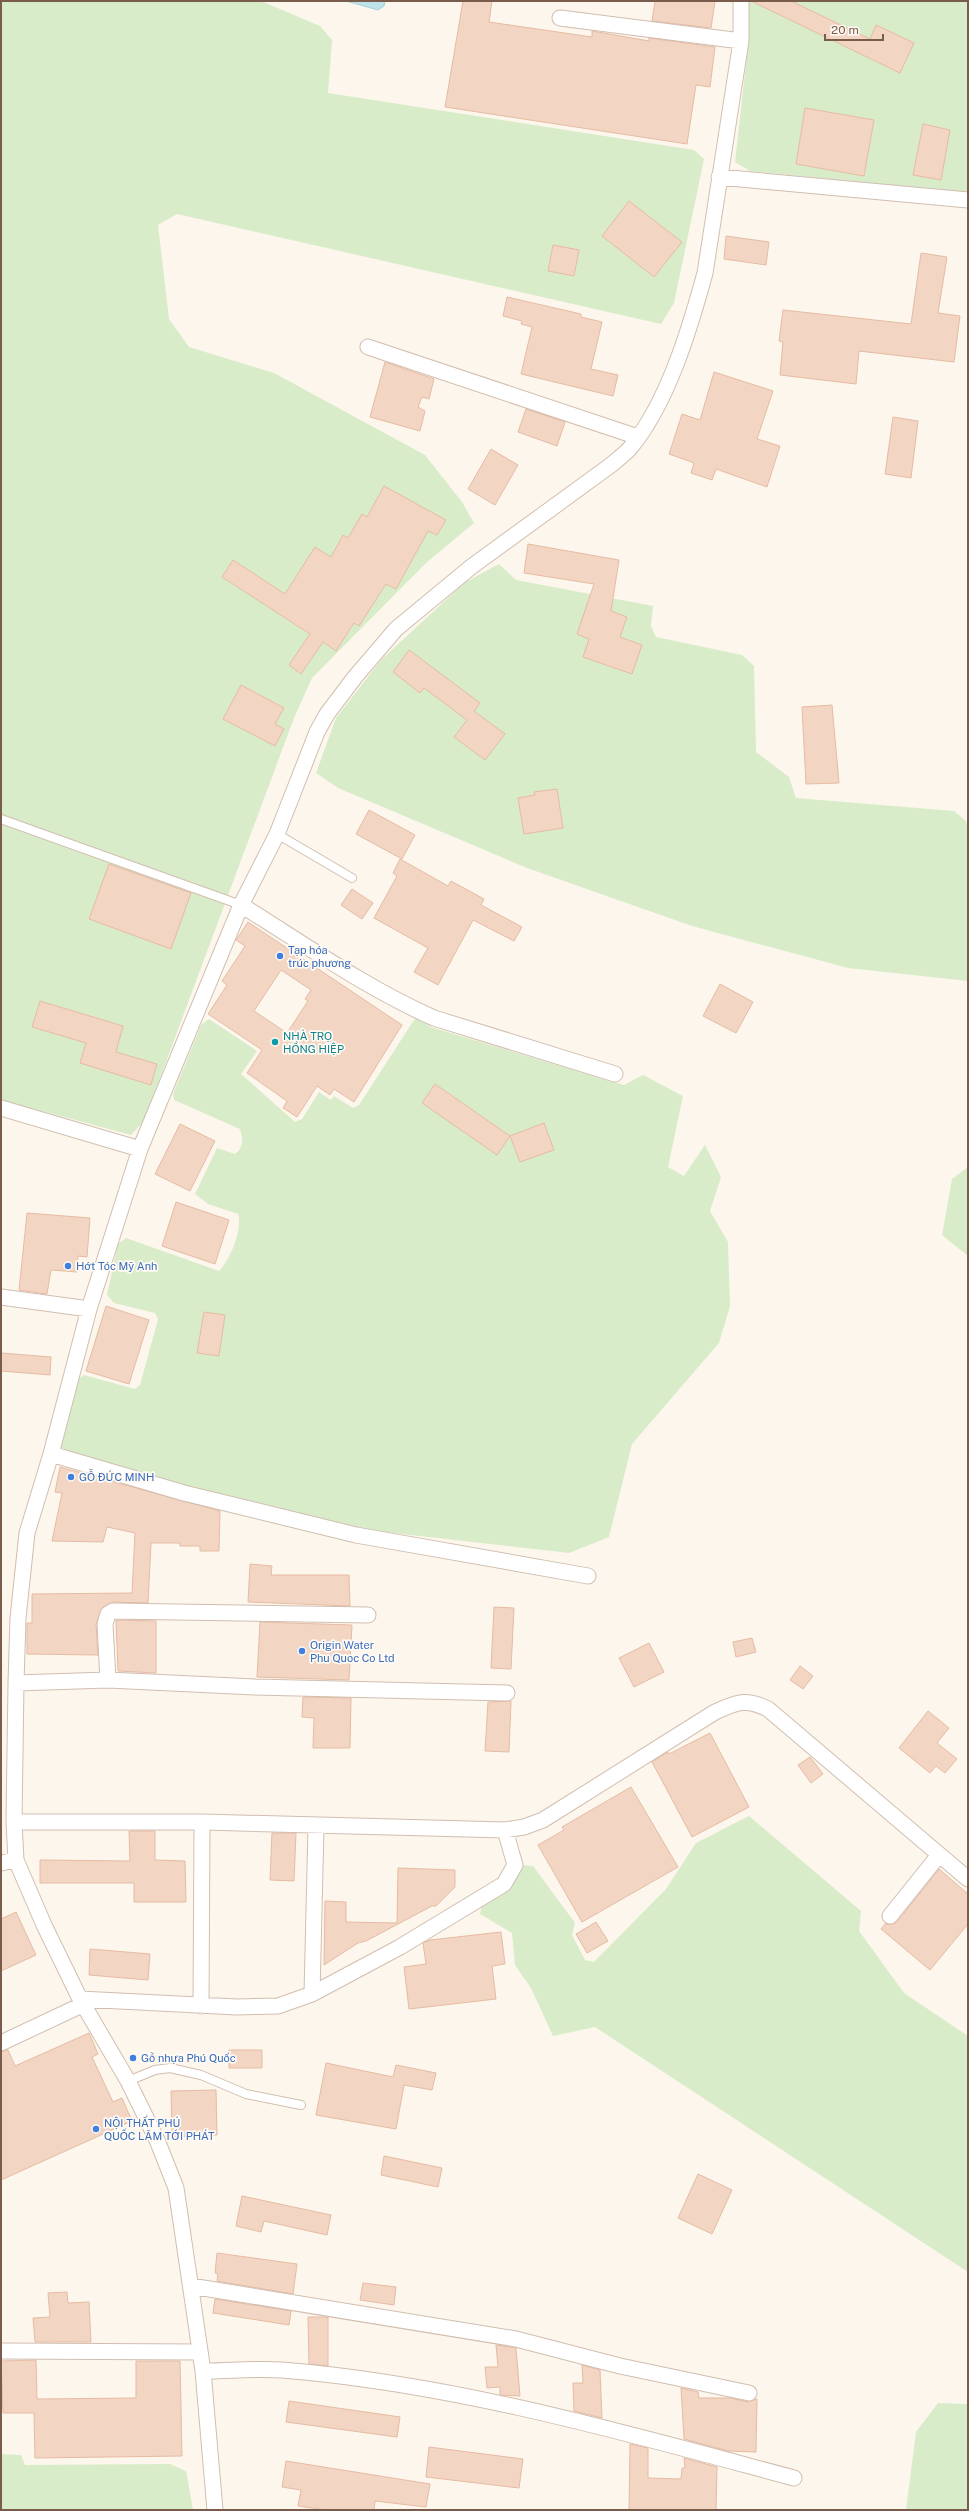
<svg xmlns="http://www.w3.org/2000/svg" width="969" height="2511" viewBox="0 0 969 2511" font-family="'Public Sans',sans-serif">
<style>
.green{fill:#d8ecc9}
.water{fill:#bfe3e8;stroke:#a5d3da}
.building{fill:#f3d5c3;stroke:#e6bba3;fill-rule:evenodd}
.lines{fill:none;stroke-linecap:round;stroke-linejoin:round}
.service-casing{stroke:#d1beb0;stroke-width:10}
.minor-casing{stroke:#d1beb0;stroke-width:17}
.service{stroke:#fff;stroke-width:8}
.minor{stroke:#fff;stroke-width:15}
.shop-dot{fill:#3f7fe0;stroke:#fffaf3;stroke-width:1.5}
.culture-dot{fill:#0f9aa8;stroke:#fffaf3;stroke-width:1.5}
.labels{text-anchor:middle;stroke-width:3.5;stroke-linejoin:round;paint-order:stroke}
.shop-label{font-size:11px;fill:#366cbe;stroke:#fffaf3;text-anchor:start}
.culture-label{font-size:11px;fill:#0d838f;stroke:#fffaf3;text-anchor:start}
</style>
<rect width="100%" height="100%" fill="#fdf6ec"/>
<path class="green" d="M1 1H261L320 26 332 40 328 93 694 150 704 159 674 303 661 324 177 214 158 225 169 319 189 347 274 373 425 455 462 502 474 523 427 562 312 678 294 718 144 1121 131 1135 1 1100Z
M748 1H968V193L750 171 735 162 748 46Z
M499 564 516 580 653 606 651 626 656 637 742 655 754 666 756 752 789 777 796 798 954 811 966 821 968 828V981L848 968 692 926 527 868 338 788 316 773 336 718 381 660 464 583Z
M416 1017 431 1027 624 1085 643 1075 683 1096 668 1167 684 1176 705 1145 721 1177 710 1211 728 1242 730 1306 719 1343 632 1444 609 1537 569 1553 358 1529 185 1489 60 1452 58 1445 78 1379 84 1375 135 1389 140 1385 158 1319 155 1313 114 1303 107 1295 118 1244 126 1238 219 1271C230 1260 243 1229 238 1214L208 1204 195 1194 217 1148 235 1154C244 1148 243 1138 240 1129L174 1100 173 1094 201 1025 209 1019 257 1051 241 1074 295 1122 302 1119 319 1092 331 1100 334 1096 353 1108 359 1105Z
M968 1167V1256L942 1235 952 1179Z
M749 1816 861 1911 859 1931 904 1993 968 2036V2272L595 2027 553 2036 531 1988 515 1965 512 1933 480 1914 482 1906 521 1865 533 1866 575 1923 572 1935 585 1960 594 1962 666 1889 696 1843Z
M938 2403 968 2404V2510H906L916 2432Z
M1 2454 21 2455 25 2465 170 2464 186 2471 193 2510H1Z"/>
<path class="water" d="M346 1H385L384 6 378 10Z"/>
<path class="building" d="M463 1H492L489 22 592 37V31L649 41V38L715 47 710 87 696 85 687 144 445 107Z
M655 1H715L711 28 652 21Z
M751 1H791L870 39 876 25 914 43 900 73Z
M805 108 874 120 864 176 796 164Z
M923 124 950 130 941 180 913 175Z
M629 201 682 242 654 277 602 236Z
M726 236 769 242 766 265 724 259Z
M553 245 579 250 574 276 548 271Z
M921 253 947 257 938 313 960 316 954 362 859 351 856 384 780 375 783 342 779 341 783 310 911 324Z
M507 297 581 314V317L602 322 591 369 618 375 613 396 521 374 532 327 521 324 522 321 503 316Z
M385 362 434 379 429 399 422 397 418 407 425 411 420 431 370 417Z
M714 372 773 391 757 439 780 446 767 487 716 469 712 480 691 473 694 463 669 454 682 414 700 420Z
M526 409 565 422 557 446 518 432Z
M893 417 918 421 911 478 885 474Z
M491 449 518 465 495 505 468 489Z
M384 486 446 520 437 535 428 531 396 589 386 584 359 626 354 623 336 651 323 642 301 674 289 665 310 634 222 577 233 560 285 594 315 547 331 557 343 535 348 538 362 514 367 517Z
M528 544 619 560 611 611 627 617 620 637 642 645 632 674 583 657 589 639 577 634 594 584 524 573Z
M409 650 480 703 474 711 505 734 485 760 454 737 467 720 424 688 420 693 393 672Z
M241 685 284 708 275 724 284 729 275 746 223 719Z
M832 705 839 783 806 784 802 707Z
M557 789 563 828 524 834 518 798 535 795 534 792Z
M369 810 415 835 402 859 356 834Z
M400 859 448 886 451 881 484 899 481 905 522 927 514 941 473 920 438 985 414 972 428 948 374 918 397 876 393 873Z
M109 864 191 893 171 949 89 919Z
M352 889 373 903 362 919 341 905Z
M248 922 402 1025 354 1102 334 1089 330 1095 317 1086 297 1117 283 1108 287 1101 247 1073 262 1050 208 1014 227 985 222 981 245 946 236 940ZM281 970 311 990 305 999 308 1001 287 1033 254 1011Z
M720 984 753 1002 736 1033 703 1016Z
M40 1001 123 1026 116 1052 157 1064 151 1085 80 1063 86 1043 32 1027Z
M435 1084 510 1136 497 1155 422 1103Z
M544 1123 554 1150 520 1162 510 1136Z
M180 1124 215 1141 190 1191 155 1174Z
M176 1202 229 1220 215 1264 162 1246Z
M27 1213 90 1218 87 1257 78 1256 77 1272 51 1270 47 1294 19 1290Z
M106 1306 149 1320 129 1384 86 1371Z
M204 1312 225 1315 219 1356 197 1353Z
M1 1353 51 1357 50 1375 1 1371Z
M60 1467 220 1511 219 1551H200V1546H180V1543H151L148 1603 113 1602 103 1607 96 1624 98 1655 27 1654V1623H32V1594L132 1593 135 1533 107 1527 103 1542 52 1541 62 1493 55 1492Z
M250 1564 272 1566 271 1575H349L350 1606 248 1602Z
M494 1607 514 1608 511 1669 491 1668Z
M116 1620 156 1621V1673L118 1671Z
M260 1622 352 1625 349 1680 257 1677Z
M752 1638 756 1652 736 1657 733 1642Z
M649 1643 664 1672 634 1687 619 1658Z
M800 1666 813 1676 803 1689 790 1680Z
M303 1697 351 1698 350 1748H313L314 1718 302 1717Z
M511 1701 509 1752 485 1751 488 1702Z
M928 1711 949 1728 937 1743 957 1759 945 1773 936 1766 930 1773 899 1748Z
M710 1733 749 1807 692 1837 652 1762 668 1752 669 1754Z
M810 1757 823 1774 811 1783 798 1765Z
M631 1787 678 1867 582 1922 538 1845 564 1830 562 1827Z
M129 1831H155V1860L185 1861 186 1902H134V1883H40V1860L130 1861Z
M272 1833H296L294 1881 270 1880Z
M398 1868 455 1870V1887L436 1906H432L366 1941 358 1943 324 1965 325 1901 346 1902V1922L397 1923Z
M939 1869 968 1894V1924L930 1970 881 1929 885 1924H893L897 1922Z
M16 1912 36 1955 1 1971V1919Z
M596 1922 608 1941 587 1953 576 1934Z
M501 1932 505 1964 492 1966 496 1999 409 2009 404 1967 426 1964 423 1943 430 1940Z
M90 1949 150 1954 148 1980 89 1975Z
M89 2033 98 2054 92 2057 113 2102 122 2098 132 2121 1 2180V2052L8 2050 15 2066Z
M229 2050H262V2068H229Z
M326 2063 393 2077 396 2065 436 2073 432 2090 404 2085 396 2129 316 2115Z
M216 2090 217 2135 172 2137 171 2091Z
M384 2156 442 2168 438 2187 381 2175Z
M698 2174 732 2190 712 2234 678 2218Z
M242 2196 331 2215 327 2235 264 2221 261 2232 236 2226Z
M217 2253 297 2264 293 2294 217 2281 218 2274 215 2273Z
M363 2283 396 2287 394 2305 360 2300Z
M67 2292 68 2303 89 2302 91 2342H35L33 2318 50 2317 48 2293Z
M215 2299 291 2311 289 2325 213 2313Z
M308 2317H328V2366L309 2364Z
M496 2345 516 2348 520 2396 500 2395V2387L487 2388 485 2367H498Z
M36 2360 37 2399 136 2398V2361H180L182 2456 35 2458 34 2413H3L1 2361Z
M582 2365 600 2370 602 2418 574 2411 573 2383H583Z
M681 2388 698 2392 699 2398H731L748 2402 757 2399 756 2452 728 2451 684 2439Z
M289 2401 400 2417 397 2437 286 2422Z
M630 2444 648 2448V2478L681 2479 682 2468H685L684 2458 717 2467 716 2510H629Z
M429 2447 523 2459 519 2488 426 2477Z
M286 2461 430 2484 426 2507 375 2501 374 2510H326L298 2506 301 2490 282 2487Z"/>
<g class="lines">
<defs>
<path id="service" d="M1 819 241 905
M277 834 352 878
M128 2081 155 2070 170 2068 201 2075 246 2094 301 2105"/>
<path id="minor" d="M560 18 741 41
M719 177 968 200
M368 347 638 437
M241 905C304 944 366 988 434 1018L615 1074
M1 1108 140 1149
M1 1297 89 1309
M51 1454 184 1493 356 1535 588 1576
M108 1680 105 1624 108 1614 113 1611 368 1615
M16 1683 108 1680 255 1687 507 1693
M14 1822H202L505 1830 524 1827 543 1820 715 1712C737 1702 746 1698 768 1709L968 1879
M1 1863 16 1860
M890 1916 939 1855
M312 1994 316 1827
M80 1999 237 2007 278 2006 312 1994 400 1947 504 1884 515 1865 505 1830
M201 2006 202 1822
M1 2043 84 2004
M191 2286 516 2339 620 2366 749 2393
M1 2351 200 2352
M203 2371C229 2371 256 2368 282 2370 456 2384 626 2433 794 2478
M215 2510 203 2371 176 2188 157 2140 128 2081 80 1999 44 1925 16 1860 14 1822 16 1683 18 1618 27 1533 51 1454 89 1309 140 1149 241 905 277 834 317 732 327 714 355 677 396 629 471 567 611 465C618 459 626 453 631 447 668 402 690 328 705 273L741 41V1"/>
</defs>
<use href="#service" class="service-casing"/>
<use href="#minor" class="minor-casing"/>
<use href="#service" class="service"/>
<use href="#minor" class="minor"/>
</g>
<g class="shop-dot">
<circle cx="280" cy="956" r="4"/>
<circle cx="68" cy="1266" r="4"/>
<circle cx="71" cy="1477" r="4"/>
<circle cx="302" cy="1651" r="4"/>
<circle cx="133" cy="2058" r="4"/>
<circle cx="96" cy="2129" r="4"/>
</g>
<circle class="culture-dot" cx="275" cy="1042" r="4"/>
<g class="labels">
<g class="shop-label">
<text x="288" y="954">Tạp hóa<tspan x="288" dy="13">trúc phương</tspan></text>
<text x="76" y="1270">Hớt Tóc Mỹ Anh</text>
<text x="79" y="1481">GỖ ĐỨC MINH</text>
<text x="310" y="1649">Origin Water<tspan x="310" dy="13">Phu Quoc Co Ltd</tspan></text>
<text x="141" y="2062">Gỗ nhựa Phú Quốc</text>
<text x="104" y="2127">NỘI THẤT PHÚ<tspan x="104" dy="13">QUỐC LÂM TỚI PHÁT</tspan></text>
</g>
<g class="culture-label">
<text x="283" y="1040">NHÀ TRỌ<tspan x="283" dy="13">HỒNG HIỆP</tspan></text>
</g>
</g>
<rect width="969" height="2511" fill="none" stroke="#7a5c4d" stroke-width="4"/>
<path d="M825 34v6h58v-6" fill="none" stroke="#7a5c4d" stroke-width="2"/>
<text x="831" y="34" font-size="12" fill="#7a5c4d" stroke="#fffaf3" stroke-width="3" paint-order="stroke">20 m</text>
</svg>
